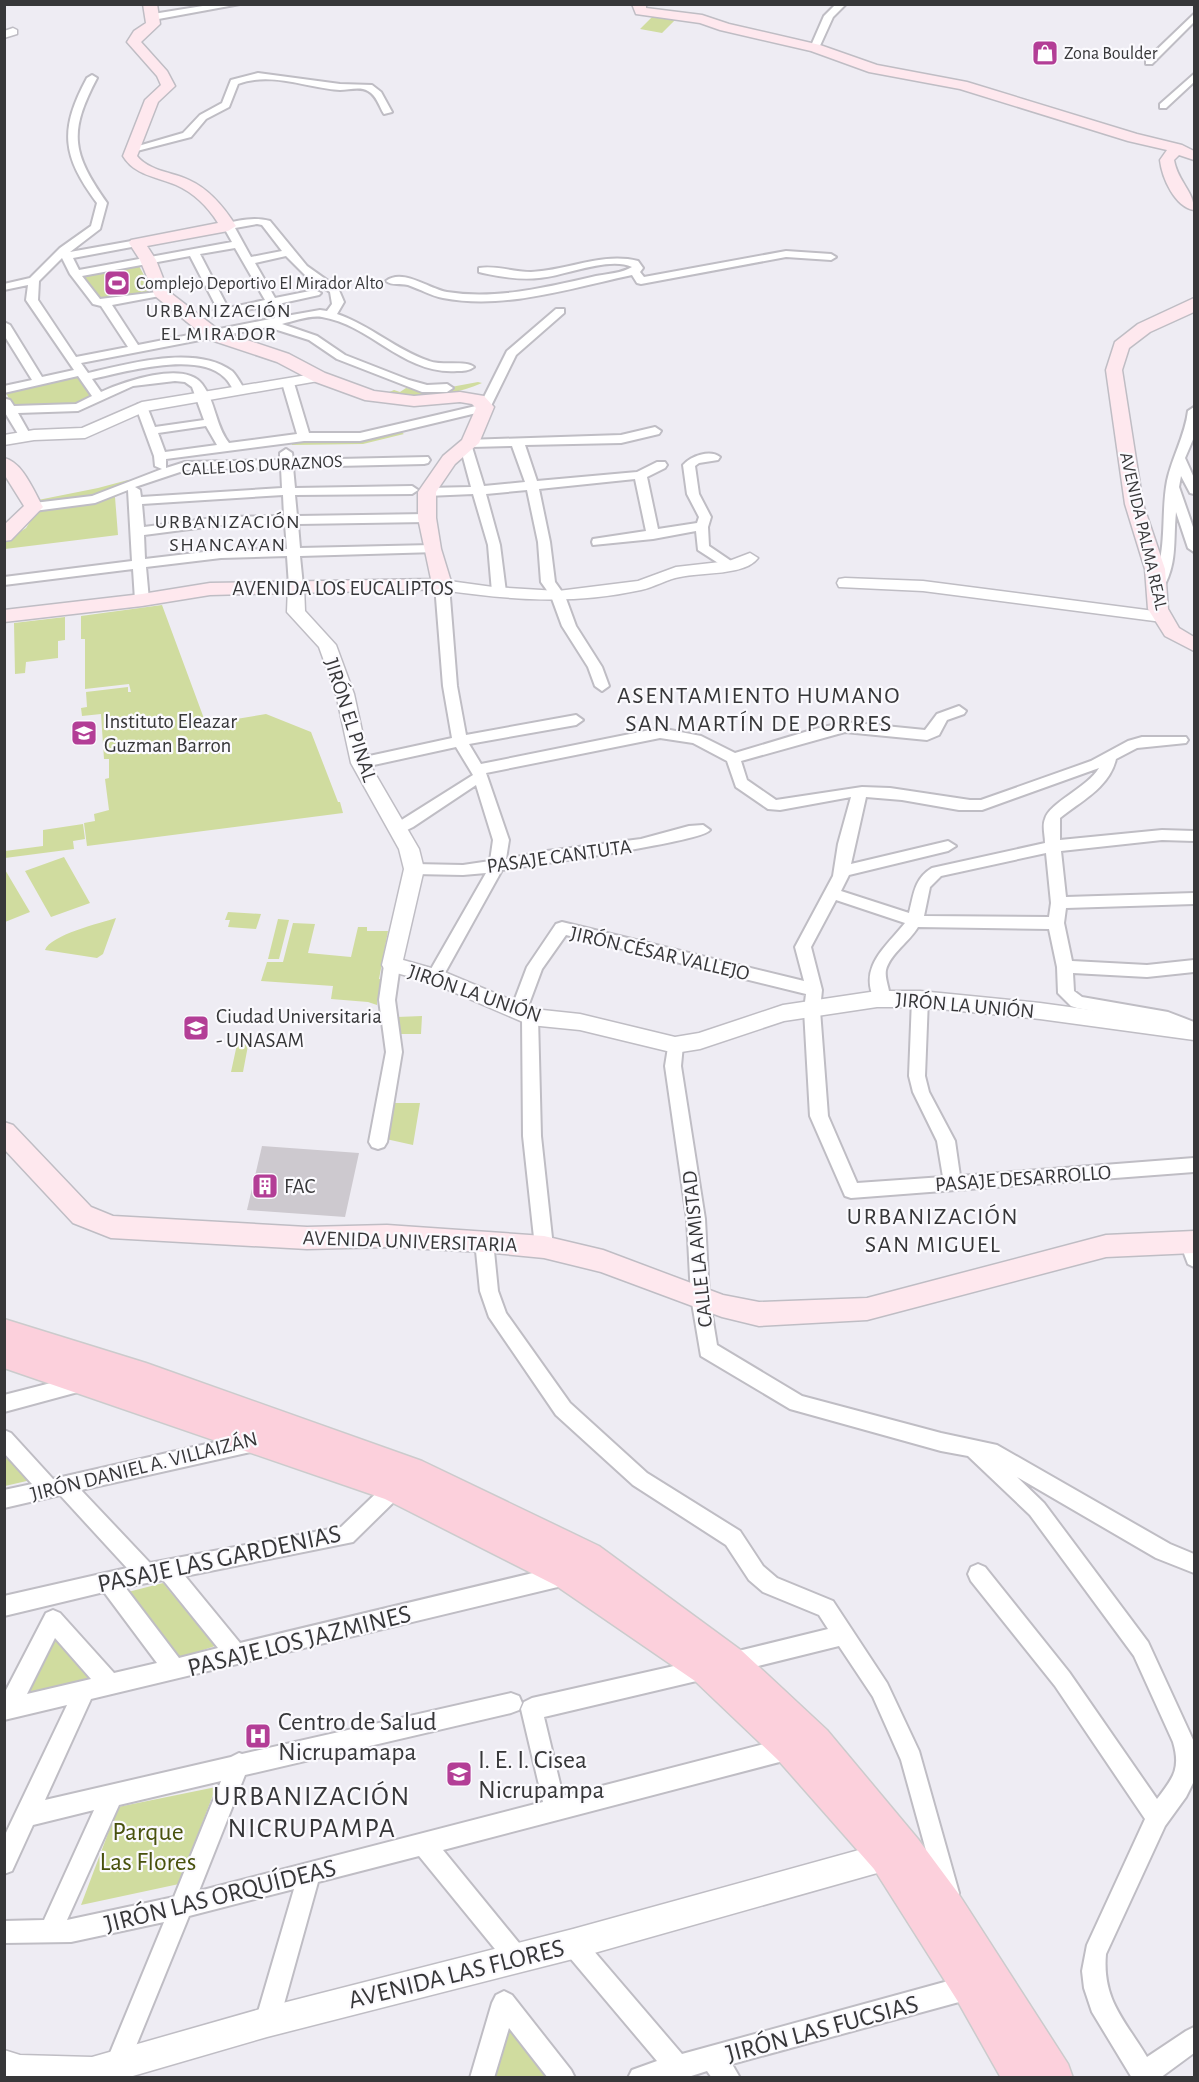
<svg xmlns="http://www.w3.org/2000/svg" width="1199" height="2082" viewBox="0 0 1199 2082" font-family="'Alegreya Sans',sans-serif">
<style>
.green{fill:#d0dc9f}
.building{fill:#cdc9cf}
.lines{fill:none;stroke-linecap:round;stroke-linejoin:round}
.minor-casing{stroke:#bfbdc4;stroke-width:4}
.tertiary-casing{stroke:#bfbdc4;stroke-width:3}
.secondary-casing{stroke:#bfbdc4;stroke-width:3}
.primary-casing{stroke:#cbcbcc;stroke-width:3}
.minor{fill:#fff;fill-rule:evenodd}
.tertiary{fill:#fff;fill-rule:evenodd}
.secondary{fill:#fee8ee;fill-rule:evenodd}
.primary{fill:#fcd0dc;fill-rule:evenodd}
.labels{text-anchor:middle;stroke-width:4.5;stroke-linejoin:round;paint-order:stroke}
.far-poi-label{font-size:18px;fill:#373739;stroke:#fbfafe;text-anchor:start}
.far-street-label{font-size:18px;fill:#373739;stroke:#fbfafe}
.far-quarter-label{font-size:20px;letter-spacing:1.5px;fill:#373739;stroke:#fbfafe}
.street-label{font-size:21px;fill:#373739;stroke:#fbfafe}
.poi-label{font-size:21px;fill:#373739;stroke:#fbfafe;text-anchor:start}
.quarter-label{font-size:24px;letter-spacing:1.5px;fill:#373739;stroke:#fbfafe}
.near-street-label{font-size:26px;fill:#373739;stroke:#fbfafe}
.near-poi-label{font-size:26px;fill:#373739;stroke:#fbfafe;text-anchor:start}
.near-park-label{font-size:26px;fill:#48510d;stroke:#fbfafe}
.near-quarter-label{font-size:28px;letter-spacing:1.5px;fill:#373739;stroke:#fbfafe}
</style>
<rect width="100%" height="100%" fill="#eeecf3"/>
<path class="green" d="M655 14 677 18 662 33 640 29Z
M138 264 153 292 103 301 80 276Z
M76 375 94 397 79 404 14 408 5 391Z
M478 382 482 383C451 397 418 397 385 394L394 390 400 392 406 388C421 391 437 393 452 390L451 387Z
M401 432 404 434 363 444 292 445 291 442 358 440Z
M128 480 131 481 99 494 39 503 38 500 98 488Z
M110 495 115 497 118 535 5 549 4 542 26 528 37 511Z
M162 605 206 724 266 714 311 732 338 802H340L343 813 87 846 84 823 95 821 94 814 109 810 105 779 109 778V759H104L101 714 82 716 81 708 87 707 86 692 128 687V692H131L129 684 85 689V639H81V616Z
M65 617V640L58 641V658L26 662 25 673 15 674 14 623Z
M83 824 85 839 73 841 74 849 5 858V851L43 846V830Z
M64 857 90 903 51 917 25 871Z
M4 868 30 912 5 922H4Z
M228 912 261 914 256 929 228 927 230 920H225Z
M116 918 103 954 97 958 45 950C50 935 101 923 116 918Z
M278 919 289 920 279 959H268Z
M293 923 315 924 308 953 351 957 358 927H367V931H388L379 979 385 980 381 1000H377V1005L368 1002 331 999 333 986 261 981 267 962H283Z
M422 1016 421 1034H400L397 1017Z
M239 1035H250L243 1072H231Z
M394 1103H420L413 1145 386 1139Z
M5 1447 31 1480 5 1486Z
M163 1583 215 1646 179 1658 128 1592Z
M54 1627 102 1683 19 1698Z
M216 1787 179 1884 81 1905 118 1807Z
M506 2022 550 2078H491Z"/>
<path class="building" d="M262 1146 359 1153 345 1217 247 1210Z"/>
<g class="lines">
<defs>
<path id="minor" d="M215 4H240L153 20 148 17 153 14Z
M836 4H846L833 17 818 50H812L810 48 824 16Z
M1194 14V22L1152 64H1146V60Z
M258 73 340 84 372 85 381 92 392 112 384 114C379 106 377 96 368 91 360 86 349 90 340 90 307 88 271 71 238 84L229 107 206 119 191 137 133 152 128 149 183 133 200 115 222 103 231 80Z
M1194 74V82L1166 108H1160V104Z
M92 75 97 78C68 133 72 153 107 203L100 229 70 252 137 240 142 243 137 246 73 258 79 270 232 242 223 226 224 224C240 220 254 217 270 221L307 266 338 288 344 302 337 314C370 325 396 350 429 361 442 366 466 360 474 367 469 371 463 371 457 371 404 375 371 325 322 317 310 315 294 321 282 324L317 336 345 355 409 380 427 385 447 384 453 388 447 392H422L337 359 309 340 268 327 81 363 88 373C127 364 196 344 232 371 237 376 241 384 245 390L243 393H235C232 388 229 381 224 377 197 351 125 372 92 379L101 392C123 382 184 360 202 384 216 402 215 425 229 443L297 434 282 383 288 379 294 383 309 433H360L480 405 507 351 556 309H564V313L516 355 489 410 360 441H304L166 459V468L185 462 280 460V453L286 449 292 453 293 460 428 457 430 460 428 463 424 464 293 467 295 488 412 486 418 490 412 494 295 495 297 516 427 514 433 518 427 522 298 524 300 548 432 545 437 546 438 549 437 552 300 556 303 586 296 590 289 586 287 556 221 558 146 567 149 600 142 604 135 600 133 569 4 585V577L132 561 128 490 95 503 34 511 28 507 34 503 92 496 162 469 155 466 154 456 136 407 138 404H146L155 427 204 420 192 387 185 382 175 381 133 386 78 411 18 413 31 436 25 440 21 439 4 411 6 399 10 400 14 406 76 404 92 396 78 376 4 393V386L32 380 4 335V322L10 325 42 377 74 370 26 300 28 285 4 290V284L30 278 60 248 91 226 97 203C62 156 59 130 87 78ZM257 224 262 225 282 251 251 257 235 228ZM235 248 265 300 228 308 200 254ZM190 256 218 310 187 317V321L268 306 275 318 138 345 112 305 165 295V291L100 299 82 276ZM286 256 306 276 330 292 332 304 327 311 320 310 286 316 278 304 319 295 321 293 315 290 275 298 255 263ZM62 258 70 274 93 304 101 306 128 347 76 357 38 300 39 281ZM206 426 217 445 165 452 158 433ZM281 467 282 488 141 497 140 490 135 487 186 470ZM283 495 284 516 221 517 144 527 142 504ZM285 524 287 549 221 550 145 559 144 535 221 525Z
M786 251 831 254 836 257 831 260 786 257 641 284 637 283 632 275C571 288 505 310 443 298 431 296 420 289 408 285 400 283 392 286 386 281 403 268 429 289 447 292 496 300 548 287 596 276 608 274 622 273 632 267 609 256 565 276 539 278 520 280 502 277 483 273L479 272V268C495 265 514 272 531 272 567 271 601 252 638 261L643 268 640 272 644 277Z
M1194 407V437L1185 458 1194 478V494L1190 493 1181 476 1179 487 1194 530V552L1188 548 1176 512C1173 543 1178 564 1161 592L1156 593 1149 589C1169 556 1160 517 1167 481 1172 457 1185 436 1188 411Z
M655 427 661 431 659 434 621 443 525 445 537 481 637 472 657 462H665L667 465 665 468 647 477 658 529 697 523 699 517 687 494 683 465C691 456 710 449 720 457L718 460 699 463 695 466 699 494 711 517 708 527 709 546 734 563 736 566 734 569 729 570 698 550 696 531 653 539 593 545 592 542 593 539 646 531 635 479 539 489 550 542 555 582 565 596 576 626 602 667 609 686 602 691 595 686 588 667 562 626 551 596 541 582 538 542 527 490 486 494 500 545 506 592 499 596 492 592 488 545 473 494 427 496 421 492 427 488 471 487 460 446 466 440 621 435ZM512 446 525 482 484 486 472 447Z
M442 581 449 585 457 686 466 735 576 715 583 720 576 725 469 744 481 764 660 728 701 736 735 753 815 729 845 722 925 730 937 714 959 706 966 711 964 714 947 720 939 735 927 740 845 732 741 761 747 780 776 800 862 787 890 788 970 800H981L1091 761 1128 741 1142 737H1186L1188 740 1186 743 1137 748 1116 759C1109 788 1081 801 1060 818V840L1162 830 1194 831V841L1162 840 1061 851 1066 897 1194 893V904L1066 908 1064 923 1072 961 1147 965 1194 960V972L1147 977 1073 973 1074 991 1082 997 1168 1012 1194 1022V1034L1166 1024 1077 1008 1071 1006 1058 993 1057 967 1049 929 918 927C910 941 890 954 886 970 884 981 893 993 888 1003H876C857 968 885 948 905 923L836 900 811 947 822 990 820 1010 828 1116 857 1183 943 1177 937 1141 913 1092 909 1076 912 999 914 995H926L928 999 925 1076 929 1092 955 1141 960 1176 1194 1158V1172L851 1198 845 1196 810 1116 804 1010 806 994 566 935 542 969 526 1012 536 1013 538 1017 541 1136 553 1247 550 1252 544 1255 538 1252 535 1247 523 1136 522 1017 512 1016 510 1012 527 967 556 924 562 922 804 981 795 947 833 876 838 844 851 797 780 810 768 809 736 787 727 761 693 743 660 738 486 773 509 840 506 859 547 851 641 839 689 826 703 825 710 830C703 842 530 865 502 870L441 980H429L427 976 486 873 463 875 414 874 409 873 406 869 409 865 414 864 463 865 490 861 493 840 476 785 413 827 397 835 390 830 392 826 473 775 456 747 360 768 353 763 360 758 452 738 443 686 435 585ZM1099 768C1088 787 1049 803 1045 819 1042 826 1045 835 1045 843L932 868C914 879 914 894 909 913L841 891 849 875 948 851 956 846 948 841 851 864 866 797 902 800 959 810H982ZM1046 853 1051 903 1049 917 924 916 930 887 941 876Z
M392 959 398 961 400 965 395 1000 402 1052 387 1142 384 1147 378 1149 372 1147 369 1142 386 1052 379 1000 384 965 386 961Z
M675 1039 681 1041 683 1045 681 1066 705 1219 709 1297 717 1345 802 1396 941 1433 997 1445 1170 1544 1194 1554V1573L1156 1558 1017 1477 1044 1503 1148 1642 1194 1742V1781L1186 1797 1165 1826 1106 1954C1102 2000 1125 2020 1147 2057L1186 2031 1194 2027V2053L1160 2078H1132L1092 2012 1084 1988 1082 1971 1087 1945 1145 1819 1055 1686 971 1581 968 1574 971 1567 978 1564 985 1567 1069 1672 1157 1799C1173 1778 1181 1769 1173 1742L1134 1656 1030 1515 968 1456 941 1451 790 1409 701 1356 691 1297 687 1219 665 1066 669 1041Z
M484 1234 490 1236 493 1241 498 1291 506 1313 570 1403 647 1473 740 1531 763 1566 777 1578 833 1601 887 1683 919 1751 959 1893 956 1901 948 1904 940 1901 901 1760 873 1697 839 1646 730 1673 723 1670 720 1663 723 1656 730 1653 828 1629 819 1615 763 1592 749 1580 726 1545 633 1485 556 1415 489 1317 480 1291 475 1241 478 1236Z
M1189 1236 1194 1237V1267L1188 1264 1180 1243 1183 1238Z
M82 1375 89 1377 91 1383 89 1389 4 1412V1395Z
M4 1430 11 1433 53 1479 255 1433 262 1436 265 1442 262 1448 255 1451 81 1490 150 1563 341 1527 392 1478 399 1475 406 1478 409 1484 406 1490 353 1542 185 1576 240 1643 566 1565 573 1568 576 1575 573 1582 566 1585 91 1699 45 1800 231 1757 239 1753 242 1754 511 1693 519 1696 522 1703 519 1710 511 1713 245 1775 199 1891 543 1802 521 1709 524 1702 532 1698 705 1659 712 1662 716 1669 712 1676 705 1679 544 1717 563 1796 791 1737 799 1740 802 1748 799 1756 791 1759 443 1850 524 1949 528 1957 524 1965 516 1969 508 1965 419 1856 318 1882 279 2022 275 2030 267 2034 259 2030 255 2022 294 1889 189 1916 125 2073 117 2077 109 2073 105 2065 164 1922 71 1942 4 1943V1921L44 1920 94 1810 33 1825 12 1871 4 1874V1837L67 1705 4 1720V1694L46 1613 53 1610 60 1613 114 1673 157 1663 104 1592 4 1616V1596L127 1568 60 1495 4 1508V1490L32 1484 4 1453ZM163 1580 218 1648 179 1658 125 1587ZM55 1638 91 1679 27 1694ZM221 1781 174 1897 67 1920 119 1805Z
M573 1933 581 1936 682 2054 970 1975 978 1979 982 1987 978 1995 970 1999 732 2064 740 2078H712L707 2071 685 2078H628L632 2070 657 2061 565 1952 562 1944 565 1936Z
M504 1991 512 1995 571 2070 575 2078H548L509 2028 494 2078H470L492 2003 496 1995Z"/>
<path id="tertiary" d="M13 28 17 30V34L4 38V31Z
M319 373 324 374 326 377 324 380 146 411 85 438 34 440 4 445V435L34 430 82 428 142 402Z
M750 553 758 558C745 576 701 572 680 577 667 579 655 587 641 590 573 605 511 600 442 590L436 589 434 585 436 581 442 580 493 587 558 591 638 581 676 567 729 561Z
M845 578 923 581 1162 612 1168 613 1171 617 1168 621 1162 622 923 591 839 587 837 583 839 579Z
M296 581 302 582 304 586 305 611 336 645 354 694 369 763 419 849 424 869 403 960 442 971 533 1009 580 1014 675 1037 699 1033 783 1005 877 991H920L1040 1003 1194 1024V1040L1040 1019 920 1007H877L784 1021 700 1049 675 1053 580 1030 530 1025 430 982 385 970 382 965 404 869 399 849 351 763 336 694 319 647 287 612 288 586 290 582Z
M895 1840 905 1844 909 1854 905 1864 895 1868 573 1959 267 2037 126 2078H4V2050L20 2055 92 2057 267 2007 573 1929Z"/>
<path id="secondary" d="M143 4H157L160 24 141 42 167 71 175 86 158 102 137 156C149 171 172 172 189 180 209 189 224 207 236 226L228 231 147 246 156 260 168 291 220 331 289 354 325 373 374 391 414 396 460 392 484 396 494 407 479 443 455 464 436 492V518L441 549 452 585 449 589 210 595 142 606 4 622V610L142 594 210 583 431 579 418 518V492L443 456 462 440 476 408 472 404 460 402 414 406 365 400 313 381 277 362 208 339 155 296 140 260 129 243 131 240 218 223C208 207 194 193 176 185 157 177 134 175 123 156L145 100 161 85 157 76 127 42 134 31 146 23Z
M632 4H646V8L702 15 729 24 820 45 877 65 967 82 1137 134 1182 145 1194 151V160L1179 155 1174 160C1178 182 1194 191 1194 210 1175 207 1162 178 1160 160L1167 150 1128 141 960 89 869 72 811 51 720 30 700 23 636 14Z
M1194 298V312L1150 332 1129 348 1122 370 1143 504 1165 569 1168 609 1179 628 1194 637V651L1165 636 1148 609 1145 569 1125 504 1106 370 1115 342 1138 324Z
M4 458C23 462 34 492 43 507L11 540 4 541V525L24 506 4 474Z
M4 1122 13 1125 91 1207 113 1216 307 1227 387 1225 544 1236 603 1250 723 1295 759 1302 867 1298 1106 1235 1194 1231V1253L1106 1257 867 1320 759 1326 722 1317 601 1272 544 1258 484 1252 387 1247 307 1249 111 1238 73 1223 4 1149Z"/>
<path id="primary" d="M4 1319 146 1363 422 1461 599 1546 742 1651 827 1730 918 1839 958 1893 1068 2064 1073 2078H1001L957 2000 874 1869 778 1760 695 1681 555 1585 385 1499 4 1368Z"/>
</defs>
<use href="#minor" class="minor-casing"/>
<use href="#tertiary" class="tertiary-casing"/>
<use href="#secondary" class="secondary-casing"/>
<use href="#primary" class="primary-casing"/>
<use href="#minor" class="minor"/>
<use href="#tertiary" class="tertiary"/>
<use href="#secondary" class="secondary"/>
<use href="#primary" class="primary"/>
</g>
<defs>
<symbol id="shop-square" viewBox="-11 -11 22 22"><rect x="-9" y="-9" width="18" height="18" rx="4" fill="#b33e96" stroke="#fbfafe"/><path d="M-5-2.5h2.3a2.7 3.5 0 0 1 5.4 0H5L5.5 6h-11ZM-1.5-2.5h3a1.5 2.3 0 0 0-3 0Z" fill="#fff"/></symbol>
<symbol id="stadium-square" viewBox="-11 -11 22 22"><rect x="-9" y="-9" width="18" height="18" rx="4" fill="#b33e96" stroke="#fbfafe"/><path d="M0-5a6.5 5 0 1 0 0 10a6.5 5 0 1 0 0-10ZM-3.5-1.8h7v3.6h-7Z" fill="#fff"/></symbol>
<symbol id="university-square" viewBox="-11 -11 22 22"><rect x="-9" y="-9" width="18" height="18" rx="4" fill="#b33e96" stroke="#fbfafe"/><path d="M0-5L7-2L0 1L-7-2ZM-4 1L0 2.5L4 1V4Q0 6-4 4Z" fill="#fff"/></symbol>
<symbol id="building-square" viewBox="-11 -11 22 22"><rect x="-9" y="-9" width="18" height="18" rx="4" fill="#b33e96" stroke="#fbfafe"/><path d="M-4-6H4V6H1V3H-1V6H-4ZM-2.5-4.3h1.7v1.8h-1.7ZM.8-4.3h1.7v1.8H.8ZM-2.5-1h1.7V.8h-1.7ZM.8-1h1.7V.8H.8Z" fill="#fff"/></symbol>
<symbol id="hospital-square" viewBox="-11 -11 22 22"><rect x="-9" y="-9" width="18" height="18" rx="4" fill="#b33e96" stroke="#fbfafe"/><path d="M-5-5h3v3.5h4V-5h3V5h-3V1.5h-4V5h-3Z" fill="#fff"/></symbol>
<symbol id="school-square" viewBox="-11 -11 22 22"><rect x="-9" y="-9" width="18" height="18" rx="4" fill="#b33e96" stroke="#fbfafe"/><path d="M0-5L7-2L0 1L-7-2ZM-4 1L0 2.5L4 1V4Q0 6-4 4Z" fill="#fff"/></symbol>
</defs>
<g fill-rule="evenodd">
<use href="#shop-square" x="1030" y="38" width="30" height="30"/>
<use href="#stadium-square" x="102" y="268" width="30" height="30"/>
<use href="#university-square" x="69" y="718" width="30" height="30"/>
<use href="#university-square" x="181" y="1013" width="30" height="30"/>
<use href="#building-square" x="250" y="1171" width="30" height="30"/>
<use href="#hospital-square" x="243" y="1721" width="30" height="30"/>
<use href="#school-square" x="444" y="1759" width="30" height="30"/>
</g>
<g class="labels">
<g class="far-poi-label">
<text x="1064" y="59">Zona Boulder</text>
<text x="136" y="289">Complejo Deportivo El Mirador Alto</text>
</g>
<g class="far-street-label">
<text transform="translate(262 465) rotate(-3)" y="6">CALLE LOS DURAZNOS</text>
<text transform="translate(1144 531) rotate(77)" y="6">AVENIDA PALMA REAL</text>
</g>
<g class="far-quarter-label">
<text x="219" y="317">URBANIZACIÓN<tspan x="219" dy="23">EL MIRADOR</tspan></text>
<text x="228" y="528">URBANIZACIÓN<tspan x="228" dy="23">SHANCAYAN</tspan></text>
</g>
<g class="street-label">
<text x="343" y="595">AVENIDA LOS EUCALIPTOS</text>
<text transform="translate(351 720) rotate(72)" y="7">JIRÓN EL PINAL</text>
<text transform="translate(559 856) rotate(-8)" y="7">PASAJE CANTUTA</text>
<text transform="translate(660 953) rotate(13)" y="7">JIRÓN CÉSAR VALLEJO</text>
<text transform="translate(475 993) rotate(19)" y="7">JIRÓN LA UNIÓN</text>
<text transform="translate(965 1005) rotate(5)" y="7">JIRÓN LA UNIÓN</text>
<text transform="translate(1023 1178) rotate(-4)" y="7">PASAJE DESARROLLO</text>
<text transform="translate(410 1241) rotate(2)" y="7">AVENIDA UNIVERSITARIA</text>
<text transform="translate(697 1249) rotate(-96)" y="7">CALLE LA AMISTAD</text>
<text transform="translate(144 1466) rotate(-14)" y="7">JIRÓN DANIEL A. VILLAIZÁN</text>
</g>
<g class="poi-label">
<text x="104" y="728">Instituto Eleazar<tspan x="104" dy="24">Guzman Barron</tspan></text>
<text x="216" y="1023">Ciudad Universitaria<tspan x="216" dy="24">- UNASAM</tspan></text>
<text x="284" y="1193">FAC</text>
</g>
<g class="quarter-label">
<text x="759" y="703">ASENTAMIENTO HUMANO<tspan x="759" dy="28">SAN MARTÍN DE PORRES</tspan></text>
<text x="933" y="1224">URBANIZACIÓN<tspan x="933" dy="28">SAN MIGUEL</tspan></text>
</g>
<g class="near-street-label">
<text transform="translate(219 1558) rotate(-12)" y="9">PASAJE LAS GARDENIAS</text>
<text transform="translate(299 1640) rotate(-14)" y="9">PASAJE LOS JAZMINES</text>
<text transform="translate(220 1895) rotate(-14)" y="9">JIRÓN LAS ORQUÍDEAS</text>
<text transform="translate(456 1973) rotate(-14)" y="9">AVENIDA LAS FLORES</text>
<text transform="translate(822 2028) rotate(-15)" y="9">JIRÓN LAS FUCSIAS</text>
</g>
<g class="near-poi-label">
<text x="278" y="1730">Centro de Salud<tspan x="278" dy="30">Nicrupamapa</tspan></text>
<text x="478" y="1768">I. E. I. Cisea<tspan x="478" dy="30">Nicrupampa</tspan></text>
</g>
<g class="near-park-label">
<text x="148" y="1840">Parque<tspan x="148" dy="30">Las Flores</tspan></text>
</g>
<g class="near-quarter-label">
<text x="312" y="1805">URBANIZACIÓN<tspan x="312" dy="32">NICRUPAMPA</tspan></text>
</g>
</g>
<rect width="1199" height="2082" fill="none" stroke="#373739" stroke-width="12"/>
</svg>
